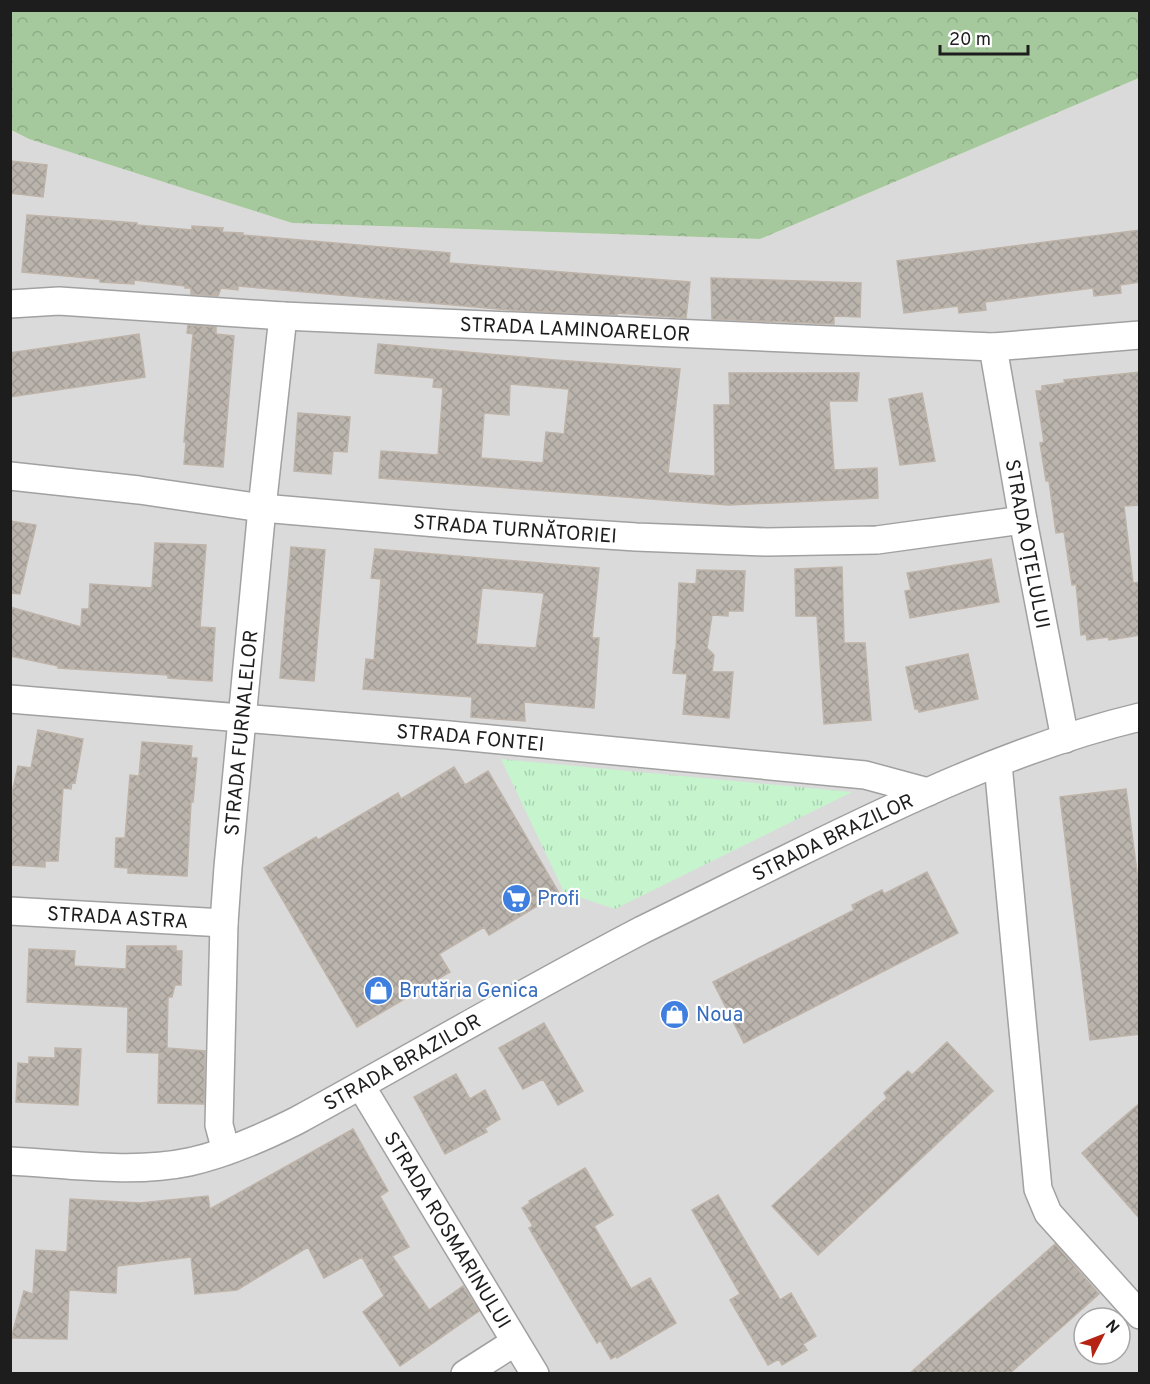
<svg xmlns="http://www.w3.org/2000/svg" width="1150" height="1384" viewBox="0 0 1150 1384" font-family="Overpass,sans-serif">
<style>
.residential{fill:#dbdada;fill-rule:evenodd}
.forest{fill:url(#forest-crowns)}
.park{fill:url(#park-tufts)}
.building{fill:url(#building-cross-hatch);stroke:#beb3a8;stroke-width:1.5;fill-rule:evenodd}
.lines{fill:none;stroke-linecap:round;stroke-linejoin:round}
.street-casing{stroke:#a1a1a1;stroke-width:30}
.street{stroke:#fff;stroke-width:27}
.labels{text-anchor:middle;stroke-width:4.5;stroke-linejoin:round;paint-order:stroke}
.street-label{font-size:20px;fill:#1d1d1d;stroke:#fff}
.shop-label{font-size:20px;fill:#366cbe;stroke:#fff;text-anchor:start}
</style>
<defs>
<pattern id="forest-crowns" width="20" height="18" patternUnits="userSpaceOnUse" patternTransform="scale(1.5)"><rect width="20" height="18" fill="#a5c99d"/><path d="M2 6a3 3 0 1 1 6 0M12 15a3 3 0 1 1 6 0" fill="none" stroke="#8eac87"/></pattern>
<pattern id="park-tufts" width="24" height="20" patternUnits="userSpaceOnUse" patternTransform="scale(1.5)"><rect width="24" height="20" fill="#c5f4cd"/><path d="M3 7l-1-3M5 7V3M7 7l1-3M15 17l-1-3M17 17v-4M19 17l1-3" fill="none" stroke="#a9d1b0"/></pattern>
<pattern id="building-cross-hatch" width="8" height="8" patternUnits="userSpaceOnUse" patternTransform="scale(1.5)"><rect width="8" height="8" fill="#bab4ad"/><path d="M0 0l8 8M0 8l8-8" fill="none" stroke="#9f9a94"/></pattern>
</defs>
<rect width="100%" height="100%" fill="#edebe4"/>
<path class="residential" d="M1139 78V1373H11L10 130 29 139 292 223 760 239ZM1084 1318H1120V1354H1084Z"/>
<path class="forest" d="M10 11H1139V78L760 239 292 223 29 139 11 130Z"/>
<path class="park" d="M501 759 852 792 615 909 564 892Z"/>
<path class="building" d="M10 161 47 165 43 197 10 193Z
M27 215 137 223V225L192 230V226L223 228 222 232 243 233V235L450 253 449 263 690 282 686 318 617 313V315L522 311 238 286V290L221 288 218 296 191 294V288H185V286L134 280V284L100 282V279L22 272Z
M1140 230V282L1120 285 1121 293 1094 296 1093 288 985 302 986 310 959 313 958 306 904 313 897 261Z
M711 278 861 283 860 317 834 316V324L712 319Z
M188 325 216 327V334L234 336 223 467 184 464 186 442H184L193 334 187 333Z
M139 334 145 377 10 397V353Z
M378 344 555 360 680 369 668 473 715 476 714 405H730L729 373H859L857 401H829L834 470 877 468 878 498 729 505 379 478 381 451 438 455 443 388 433 387 434 378 375 373ZM510 384 569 389 564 434 546 432 543 463 481 458 484 413 509 415Z
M1140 372V505L1124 506 1133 583 1140 582V635L1109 640 1108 637 1087 640 1086 634 1081 635 1076 584 1072 585 1064 532 1056 533 1049 481H1046L1040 443 1044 442 1036 391H1042V386L1065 383 1064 380Z
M922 393 935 461 900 465 889 399Z
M298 413 350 417 347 452 333 451 331 474 294 471Z
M10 521 36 525 20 594 10 593Z
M155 543 206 545 200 627 215 628 212 681 168 678V675L58 668V666L10 656V607L81 627 82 609H89L90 584 152 588Z
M291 547 325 550 314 681 280 678Z
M375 549 599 568 592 638H599L594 708 524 702 525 721 471 717 472 697 363 689 366 659 374 660 381 579 371 578ZM482 588 544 593 536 648 476 644Z
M991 559 999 602 910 618 905 591 911 590 907 573Z
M842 567 844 643H865L871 720 824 724 817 616H796L795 569Z
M697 570 745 571 743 611H728V616L712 615 707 648 714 655 712 672H733L729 718 683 714 687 674 673 673 675 650H676L679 583 696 584Z
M968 654 978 699 919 712 918 709H915L906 667Z
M38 730 83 739 75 783 72 782 71 789 63 788 58 861H45V867L10 865V802L18 766 31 768Z
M142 742 192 746 191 758H197L193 802H191L187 876 128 873V868L115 867 116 838H125L130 775 139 776Z
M454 767 465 785 488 771 559 893 489 935 484 927 439 954 450 972 357 1027 264 868 316 837 318 840 398 793 401 799Z
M1126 789 1140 894V1034L1090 1040 1060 797Z
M927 872 958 933 744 1043 713 982 854 910 852 905 882 890 884 894Z
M127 946H176V951H182L181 985H175L172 997H168L167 1048 205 1051 204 1104 158 1103 159 1053 127 1052 128 1007 27 1002 29 949 75 951 74 966 126 969Z
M544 1023 583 1091 558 1105 543 1079 523 1089 499 1048Z
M947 1042 993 1091 818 1255 772 1206 887 1098 884 1093 897 1081 908 1071 912 1075Z
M55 1048 81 1049 78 1105 16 1102 18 1063 29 1064V1057L55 1058Z
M456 1074 470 1099 485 1090 500 1119 485 1128 487 1132 445 1154 414 1097Z
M1140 1103V1219L1082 1153Z
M353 1129 388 1191 380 1196 409 1247 392 1256 429 1310 463 1286 479 1311 400 1366 363 1312 384 1296 362 1257 324 1278 308 1247 237 1290 195 1294 191 1257 117 1266 116 1293 69 1290 67 1339 11 1338 24 1291 33 1294 36 1250 67 1252 70 1199 140 1203 208 1196 210 1209Z
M585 1168 613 1215 594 1226 631 1289 650 1278 676 1323 617 1358 616 1356 611 1359 600 1340 597 1343 562 1284 529 1228 533 1226 522 1208 530 1203 529 1201Z
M718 1195 780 1300 791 1293 816 1336 803 1344 807 1350 782 1365 779 1359 768 1365 730 1300 740 1294 692 1210Z
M1055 1244 1099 1294 1009 1374H909Z"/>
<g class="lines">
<defs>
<g id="street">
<path id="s1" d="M10 304 59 301 283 316 993 347 1140 335"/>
<path id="s2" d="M993 347 1023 520 1065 739"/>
<path id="s3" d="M10 476 139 490 262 508 472 526 636 537 767 542 877 540 1023 520"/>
<path id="s4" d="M10 699 449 735 865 775 928 792"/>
<path d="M998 764 1038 1189 1048 1213 1140 1315"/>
<path id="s5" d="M10 911 224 923"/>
<path id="s6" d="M361 1086 535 1374"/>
<path id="s7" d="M226 1151 219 1125 224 923 228 867 262 508 283 316"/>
<path id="s8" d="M10 1161C67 1164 133 1174 189 1162 226 1154 262 1138 296 1121 411 1058 525 991 642 930 690 906 738 883 786 859 898 804 1018 746 1140 717"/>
<path d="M465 1374 515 1342"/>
</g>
</defs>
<use href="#street" class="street-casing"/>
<use href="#street" class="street"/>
</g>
<defs>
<symbol id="supermarket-disc" viewBox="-11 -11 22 22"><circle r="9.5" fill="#3f7fe0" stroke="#fff"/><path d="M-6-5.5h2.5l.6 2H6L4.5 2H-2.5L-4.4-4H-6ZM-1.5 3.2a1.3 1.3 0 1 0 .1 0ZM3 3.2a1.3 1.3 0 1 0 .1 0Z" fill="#fff"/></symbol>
<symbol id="shop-disc" viewBox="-11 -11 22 22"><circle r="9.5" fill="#3f7fe0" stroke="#fff"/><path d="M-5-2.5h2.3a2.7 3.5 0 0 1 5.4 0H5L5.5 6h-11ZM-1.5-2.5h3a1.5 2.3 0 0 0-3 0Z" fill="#fff"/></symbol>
</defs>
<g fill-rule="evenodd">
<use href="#supermarket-disc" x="500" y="882" width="33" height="33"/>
<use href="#shop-disc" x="362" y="974" width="33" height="33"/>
<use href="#shop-disc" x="658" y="998" width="33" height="33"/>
</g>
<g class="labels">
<g class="street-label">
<text dy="7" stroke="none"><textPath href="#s1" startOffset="566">STRADA LAMINOARELOR</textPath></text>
<text dy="7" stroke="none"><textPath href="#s3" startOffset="508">STRADA TURNĂTORIEI</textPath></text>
<text dy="7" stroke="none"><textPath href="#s2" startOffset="200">STRADA OȚELULUI</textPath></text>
<text dy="7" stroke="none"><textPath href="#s7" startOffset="420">STRADA FURNALELOR</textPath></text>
<text dy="7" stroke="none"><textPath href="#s4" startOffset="462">STRADA FONTEI</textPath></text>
<text dy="7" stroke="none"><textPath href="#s8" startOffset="902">STRADA BRAZILOR</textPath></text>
<text dy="7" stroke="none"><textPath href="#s5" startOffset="108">STRADA ASTRA</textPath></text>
<text dy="7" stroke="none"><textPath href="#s8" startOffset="416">STRADA BRAZILOR</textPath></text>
<text dy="7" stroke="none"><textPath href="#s6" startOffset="168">STRADA ROSMARINULUI</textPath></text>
</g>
<g class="shop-label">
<text x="537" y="905">Profi</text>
<text x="399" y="997">Brutăria Genica</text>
<text x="696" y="1021">Noua</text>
</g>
</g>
<rect width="1150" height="1384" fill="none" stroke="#1d1d1d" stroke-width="24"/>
<g transform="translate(1102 1336) rotate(48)"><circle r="28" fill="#ffffff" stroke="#a5a5a5" stroke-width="1.5"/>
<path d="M0-4.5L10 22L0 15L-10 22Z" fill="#b72313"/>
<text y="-9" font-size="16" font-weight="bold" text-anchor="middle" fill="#1d1d1d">N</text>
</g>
<path d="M940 45v9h88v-9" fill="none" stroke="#1d1d1d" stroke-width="3"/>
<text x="949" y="45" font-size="18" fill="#1d1d1d" stroke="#ffffff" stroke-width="4.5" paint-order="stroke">20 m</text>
</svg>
